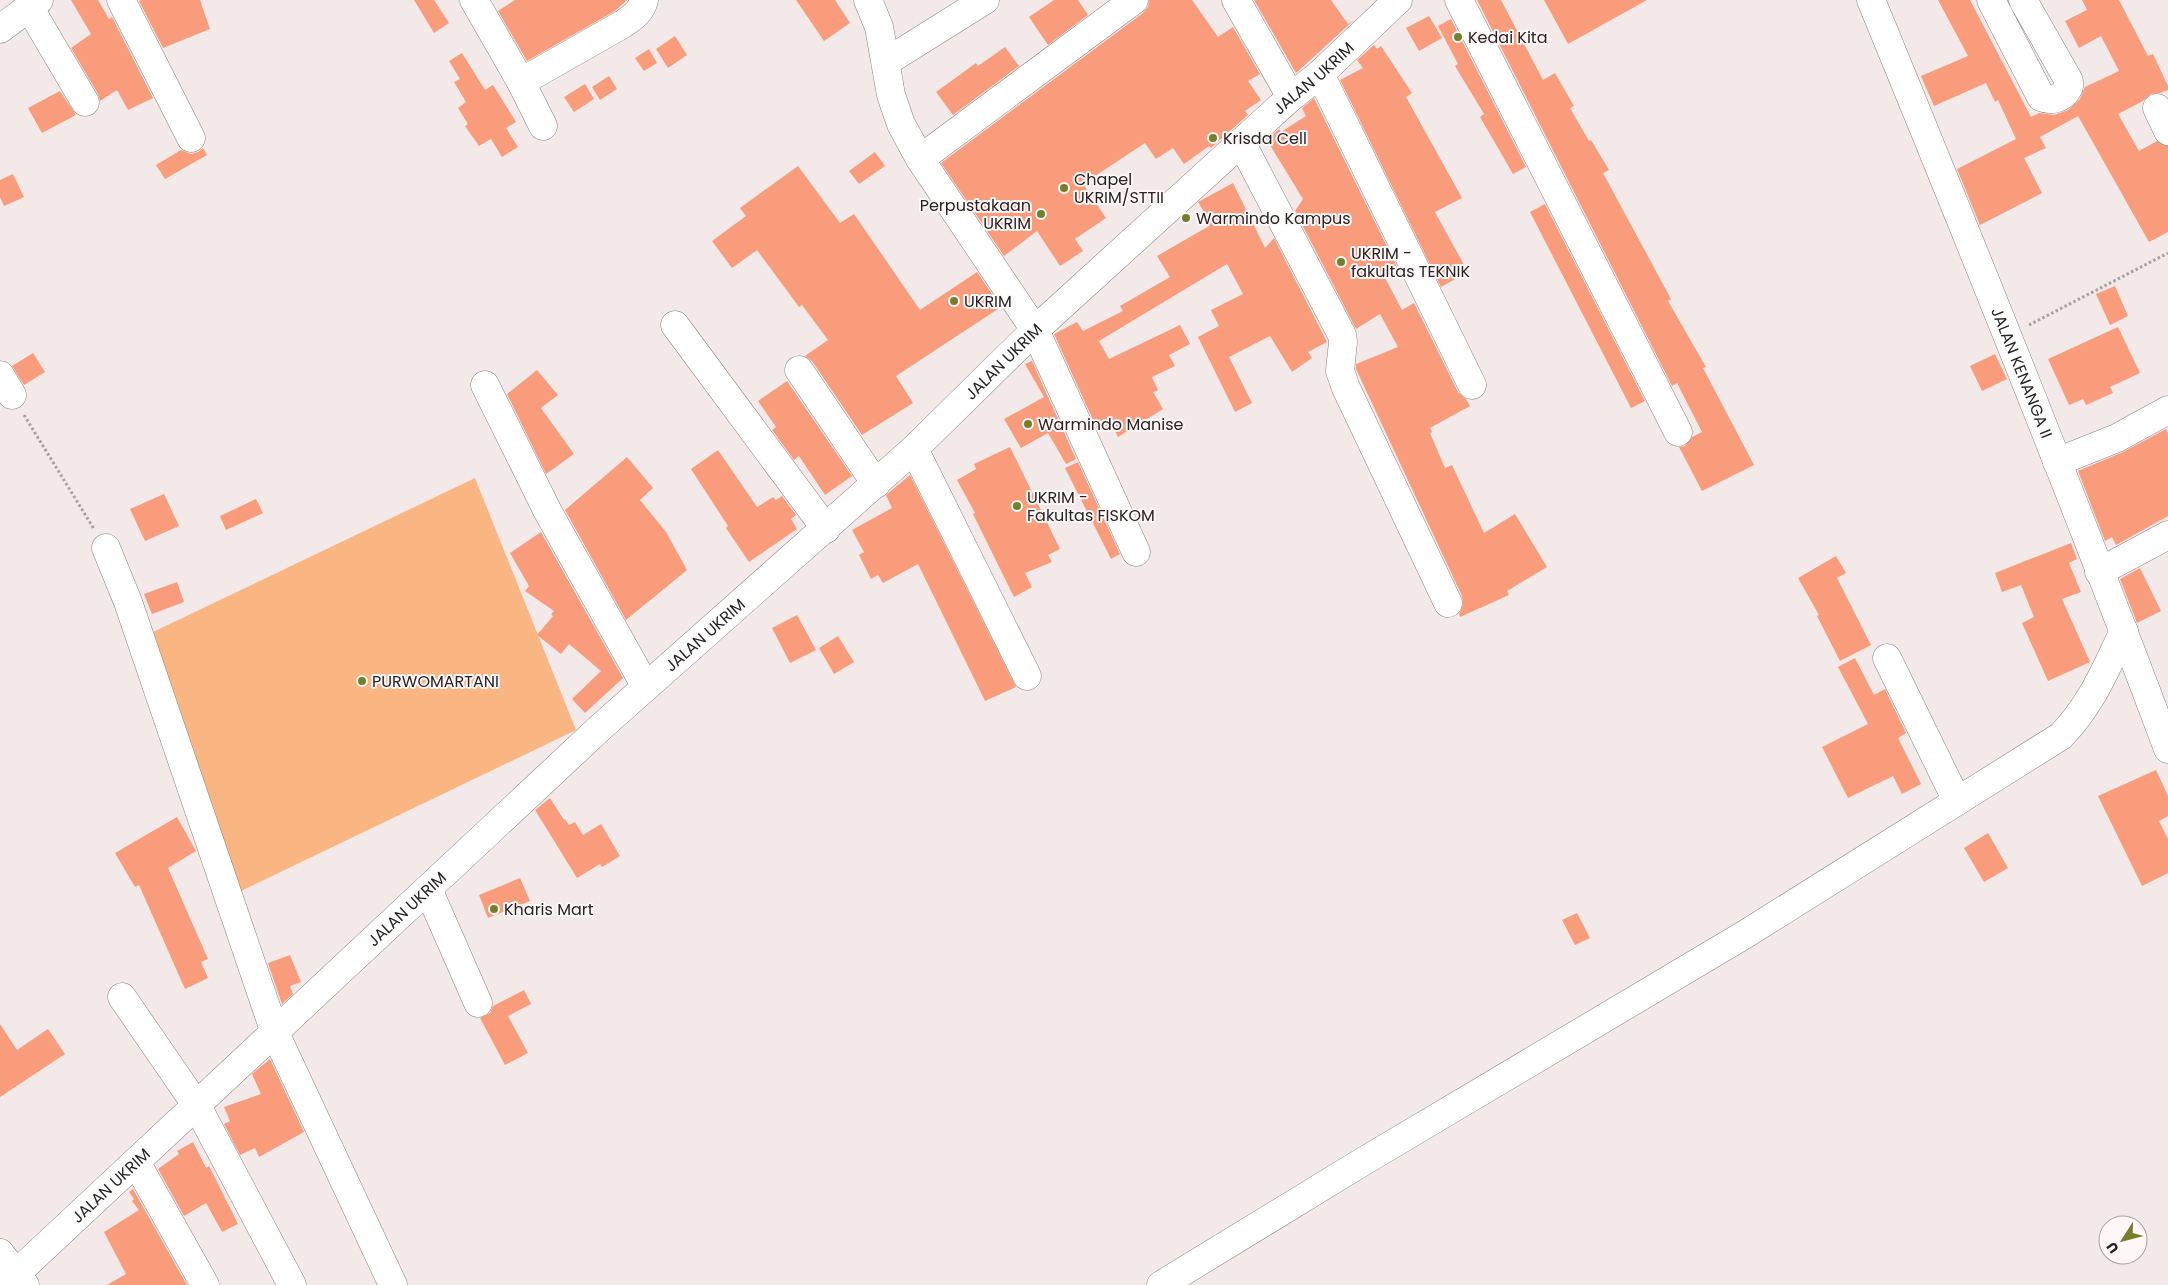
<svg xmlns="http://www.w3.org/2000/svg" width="2168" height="1285" viewBox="0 0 2168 1285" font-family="Poppins,sans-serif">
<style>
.green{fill:#f9b682}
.building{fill:#f89c7c}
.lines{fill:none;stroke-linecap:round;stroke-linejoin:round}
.minor-casing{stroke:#8a8281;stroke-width:29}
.path{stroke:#a8a1a0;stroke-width:3;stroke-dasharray:2.5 2.5;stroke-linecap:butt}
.minor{stroke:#fff;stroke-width:28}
.poi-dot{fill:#757f2b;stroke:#fff7f7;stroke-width:2}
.labels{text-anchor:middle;stroke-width:4;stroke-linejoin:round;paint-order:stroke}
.poi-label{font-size:16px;fill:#272423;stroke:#fff7f7;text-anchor:start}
.street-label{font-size:16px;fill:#272423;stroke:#fff7f7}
</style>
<rect width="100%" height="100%" fill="#f3e9e9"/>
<path class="green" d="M475 478 576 730 241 891 151 633Z"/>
<path class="building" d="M71 0H98L109 19 112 17 153 98 128 110 117 90 100 101 98 94 71 48 91 34Z
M141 0H200L210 29 163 48 139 1Z
M414 0H434L449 23 434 33Z
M515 0H627L615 11 527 61 498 11Z
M796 0H835L850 23 824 41Z
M1054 0H1078L1088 15 1048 45 1029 17Z
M1149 0H1192L1218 37 1233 27 1260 74 1248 81 1261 100 1245 111 1248 115 1211 148 1209 146 1184 164 1173 148 1156 159 1145 143 1083 184 1106 218 1075 239 1083 251 1060 266 1037 231 1004 256 941 163 1143 13 1148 7Z
M1254 0H1331L1348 24 1354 20 1296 73Z
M1477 0H1501L1543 80 1555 73 1574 106 1570 108 1589 141 1591 140 1609 170 1603 173 1671 299 1668 301 1706 367 1703 368 1754 465 1702 491 1679 447 1685 446 1692 437 1702 432 1677 383 1672 386Z
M1544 0H1647L1568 44Z
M1938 0H1970L2031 117 2039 113 2054 115 2068 110 2080 99 2085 87 2119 71 2101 36 2079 48 2065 21 2087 10 2082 0H2119L2148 56 2153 54 2168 86V90L2160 93 2151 94 2143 101 2118 114 2139 151 2157 141 2168 146V232L2149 242 2078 116 2040 137 2046 148 2024 158 2042 193 1980 225 1957 169 2016 139 1998 100 1995 102 1986 83 1934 106 1921 76 1968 56Z
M1429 16 1442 38 1419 51 1406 28Z
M1451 19 1526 167 1513 174 1480 117 1484 114 1455 66 1458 64 1438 26Z
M675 36 687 55 668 68 656 49Z
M1374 45 1377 49 1381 46 1412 93 1406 97 1462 198 1435 212 1468 272 1441 287 1340 80 1363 68 1357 60Z
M1005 47 1019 66 953 115 936 92 976 63 978 66Z
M649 49 657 63 644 71 635 58Z
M462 53 485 90 493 85 516 122 506 128 518 147 502 157 491 139 479 146 465 126 468 124 458 108 466 102 454 82 460 79 449 61Z
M609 76 617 89 600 100 592 87Z
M585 84 594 99 574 112 564 97Z
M60 91 76 115 42 133 28 108Z
M1314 98 1399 271 1385 278 1402 310 1414 303 1458 392 1466 399 1470 406 1430 428 1432 432 1430 433 1445 468 1452 465 1484 533 1515 514 1547 567 1507 591 1509 595 1460 617 1459 614 1463 605 1462 596 1356 369V364L1398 347 1380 314 1356 329 1295 211 1303 199 1267 140 1279 129 1281 132 1306 116 1302 108Z
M203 148 207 155 165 179 156 165 181 150 191 154 198 152Z
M875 152 885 166 859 184 849 171Z
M798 166 840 223 854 214 920 310 977 272 1001 307 896 376 913 403 862 435 812 361 805 356 828 340 802 305 799 307 757 250 732 268 712 241 746 216 740 208Z
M13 174 24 197 4 206 0 197V180Z
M1233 183 1265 248 1274 238 1327 342 1308 352 1312 358 1292 372 1270 336 1229 357 1252 403 1235 412 1198 337 1219 326 1211 310 1243 294 1227 264 1099 341 1109 359 1180 325 1190 344 1169 355 1175 366 1152 377 1158 390 1153 392 1163 409 1118 437 1111 423 1098 431 1054 334 1077 322 1083 331 1123 311 1120 306 1170 277 1157 256 1209 226 1206 221 1209 220 1198 202Z
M1545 204 1645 401 1631 408 1530 212Z
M2115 286 2128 316 2110 325 2096 294Z
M2118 327 2140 373 2110 387 2113 393 2086 405 2083 399 2069 405 2048 359Z
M33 353 45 372 24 385 12 366Z
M1995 354 2007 379 1982 391 1970 366Z
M1032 361 1076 459 1066 464 1048 433 1021 448 1004 419 1044 397 1025 364Z
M537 370 558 395 541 408 574 454 546 474 507 394Z
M787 381 852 476 825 495 799 456 794 460 772 430 776 427 758 401Z
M2166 429 2168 433V516L2116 545 2112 537 2105 541 2078 471 2123 452Z
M1010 447 1060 549 1048 555 1052 562 1025 573 1032 587 1014 597 973 514 975 513 957 480 976 469 974 464Z
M718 450 757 507 773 497 776 500 782 496 796 515 791 519 797 529 749 562 726 528 728 526 691 469Z
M627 457 653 488 640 500 666 532 687 570 626 620 565 510Z
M1078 462 1120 554 1111 559 1065 468Z
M910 475 1016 687 985 701 918 564 883 583 878 575 871 579 859 555 864 552 852 530 892 508 886 495Z
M164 494 179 526 145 541 130 509Z
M256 499 263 513 226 530 220 516Z
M541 532 623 678 585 713 572 699 601 671 569 644 561 654 537 635 553 616 551 614 554 611 525 591 529 586 510 553Z
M2071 543 2077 559 2069 563 2081 592 2062 599 2090 662 2048 681 2022 623 2034 617 2021 585 2002 592 1995 573Z
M1836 556 1846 573 1837 578 1871 645 1840 661 1817 616 1819 615 1798 578Z
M2140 568 2161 611 2137 623 2120 579Z
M177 582 184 602 152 614 144 594Z
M797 615 816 650 790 663 772 628Z
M838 636 854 662 834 674 819 648Z
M1855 658 1874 695 1885 689 1906 733 1898 738 1921 784 1902 794 1893 776 1848 798 1822 747 1868 724 1838 667Z
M2156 770 2168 796V816L2159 821 2168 839V873L2142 886 2098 796Z
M550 798 564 820 565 819 569 825 575 822 583 835 601 824 620 856 602 867 600 864 577 878 535 810Z
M177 817 196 851 168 868 208 959 201 962 208 978 185 989 139 885 135 887 115 853Z
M1988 833 2008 868 1984 882 1964 848Z
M520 878 530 901 488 918 479 895Z
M1577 913 1590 938 1575 945 1562 920Z
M290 955 301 982 290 986 293 994 282 1004 268 963Z
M524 990 531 1004 508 1016 528 1053 505 1065 480 1018 490 1013 493 1006Z
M0 1024 17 1050 48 1029 65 1054 0 1097Z
M270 1059 304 1132 259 1157 255 1148 240 1155 224 1124 230 1121 224 1107 261 1094 252 1074Z
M193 1142 206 1168 209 1166 238 1224 222 1232 206 1203 184 1216 158 1169 179 1154 177 1151Z
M133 1189 187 1285H107L126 1274 104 1232 139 1210 132 1201 134 1199 129 1192Z"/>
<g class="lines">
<defs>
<g id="minor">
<path d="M121 0 191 138"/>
<path d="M474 0 521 82 543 126"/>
<path d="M868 0 879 27 891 95 901 124 920 159 1035 330 1136 552"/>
<path d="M1236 0 1291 97"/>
<path d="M1459 0 1678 432"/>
<path id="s1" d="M1871 0C1973 248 2074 498 2168 749"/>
<path d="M1991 0 2041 97C2053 102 2063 98 2069 87V81L2023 0"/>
<path d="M29 7 85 102"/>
<path d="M0 29 39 0"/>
<path d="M886 62 985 0"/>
<path d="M1320 74 1472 385"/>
<path d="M521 82 623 24C633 17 641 12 644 0"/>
<path d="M2157 108 2168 131"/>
<path d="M1241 142 1342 335 1343 342 1340 371 1346 388 1448 603"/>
<path d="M920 159 1134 0"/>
<path d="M675 325 826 529"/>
<path d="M799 370 876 484"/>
<path d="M0 375 12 395"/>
<path d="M485 385 548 512 646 687"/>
<path d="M914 449 1027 676"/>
<path d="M2057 462 2117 438 2168 410"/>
<path d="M106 548 128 602 275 1033 393 1285"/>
<path d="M2099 572 2168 535"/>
<path d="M1887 658 1957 801"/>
<path d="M428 889 478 1003"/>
<path d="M122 997 197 1106 292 1285"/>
<path d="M136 1162 205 1285"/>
<path d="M0 1253 25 1285"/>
<path id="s2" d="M4 1285 602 726 914 449 1035 330 1291 97 1320 74 1398 0"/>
<path d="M1161 1285 1359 1164 1744 935 2061 736C2092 704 2105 670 2124 631"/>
</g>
</defs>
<use href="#minor" class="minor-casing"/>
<path class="path" d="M2029 325 2168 253
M24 415 94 529"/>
<use href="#minor" class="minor"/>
</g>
<g class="poi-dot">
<circle cx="1458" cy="37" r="5"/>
<circle cx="1213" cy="138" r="5"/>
<circle cx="1064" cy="188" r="5"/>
<circle cx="1041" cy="214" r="5"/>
<circle cx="1186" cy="218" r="5"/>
<circle cx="1341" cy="262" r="5"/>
<circle cx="954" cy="301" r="5"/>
<circle cx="1028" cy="424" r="5"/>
<circle cx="1017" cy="506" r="5"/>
<circle cx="362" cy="681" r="5"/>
<circle cx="494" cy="909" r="5"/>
</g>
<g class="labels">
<g class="poi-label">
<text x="1468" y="43">Kedai Kita</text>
<text x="1223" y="144">Krisda Cell</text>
<text x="1074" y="185">Chapel<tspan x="1074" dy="18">UKRIM/STTII</tspan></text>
<text x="1031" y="211" text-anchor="end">Perpustakaan<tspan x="1031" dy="18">UKRIM</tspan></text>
<text x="1196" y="224">Warmindo Kampus</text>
<text x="1351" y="259">UKRIM -<tspan x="1351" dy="18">fakultas TEKNIK</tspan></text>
<text x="964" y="307">UKRIM</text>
<text x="1038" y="430">Warmindo Manise</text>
<text x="1027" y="503">UKRIM -<tspan x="1027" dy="18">Fakultas FISKOM</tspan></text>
<text x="372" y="687">PURWOMARTANI</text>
<text x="504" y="915">Kharis Mart</text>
</g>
<g class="street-label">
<text dy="6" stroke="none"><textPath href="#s2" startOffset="1781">JALAN UKRIM</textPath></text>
<text dy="6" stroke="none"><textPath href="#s2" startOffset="1361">JALAN UKRIM</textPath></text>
<text dy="6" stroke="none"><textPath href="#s1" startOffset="402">JALAN KENANGA II</textPath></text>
<text dy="6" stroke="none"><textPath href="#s2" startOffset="956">JALAN UKRIM</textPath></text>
<text dy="6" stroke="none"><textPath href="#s2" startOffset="551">JALAN UKRIM</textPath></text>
<text dy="6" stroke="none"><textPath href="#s2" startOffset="146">JALAN UKRIM</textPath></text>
</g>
</g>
<g transform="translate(2123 1240) rotate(234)"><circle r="24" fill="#fff7f7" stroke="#a9a3a2"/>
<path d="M0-4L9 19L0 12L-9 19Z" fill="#757f2b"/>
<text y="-8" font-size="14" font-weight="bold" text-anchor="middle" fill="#272423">U</text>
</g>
</svg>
